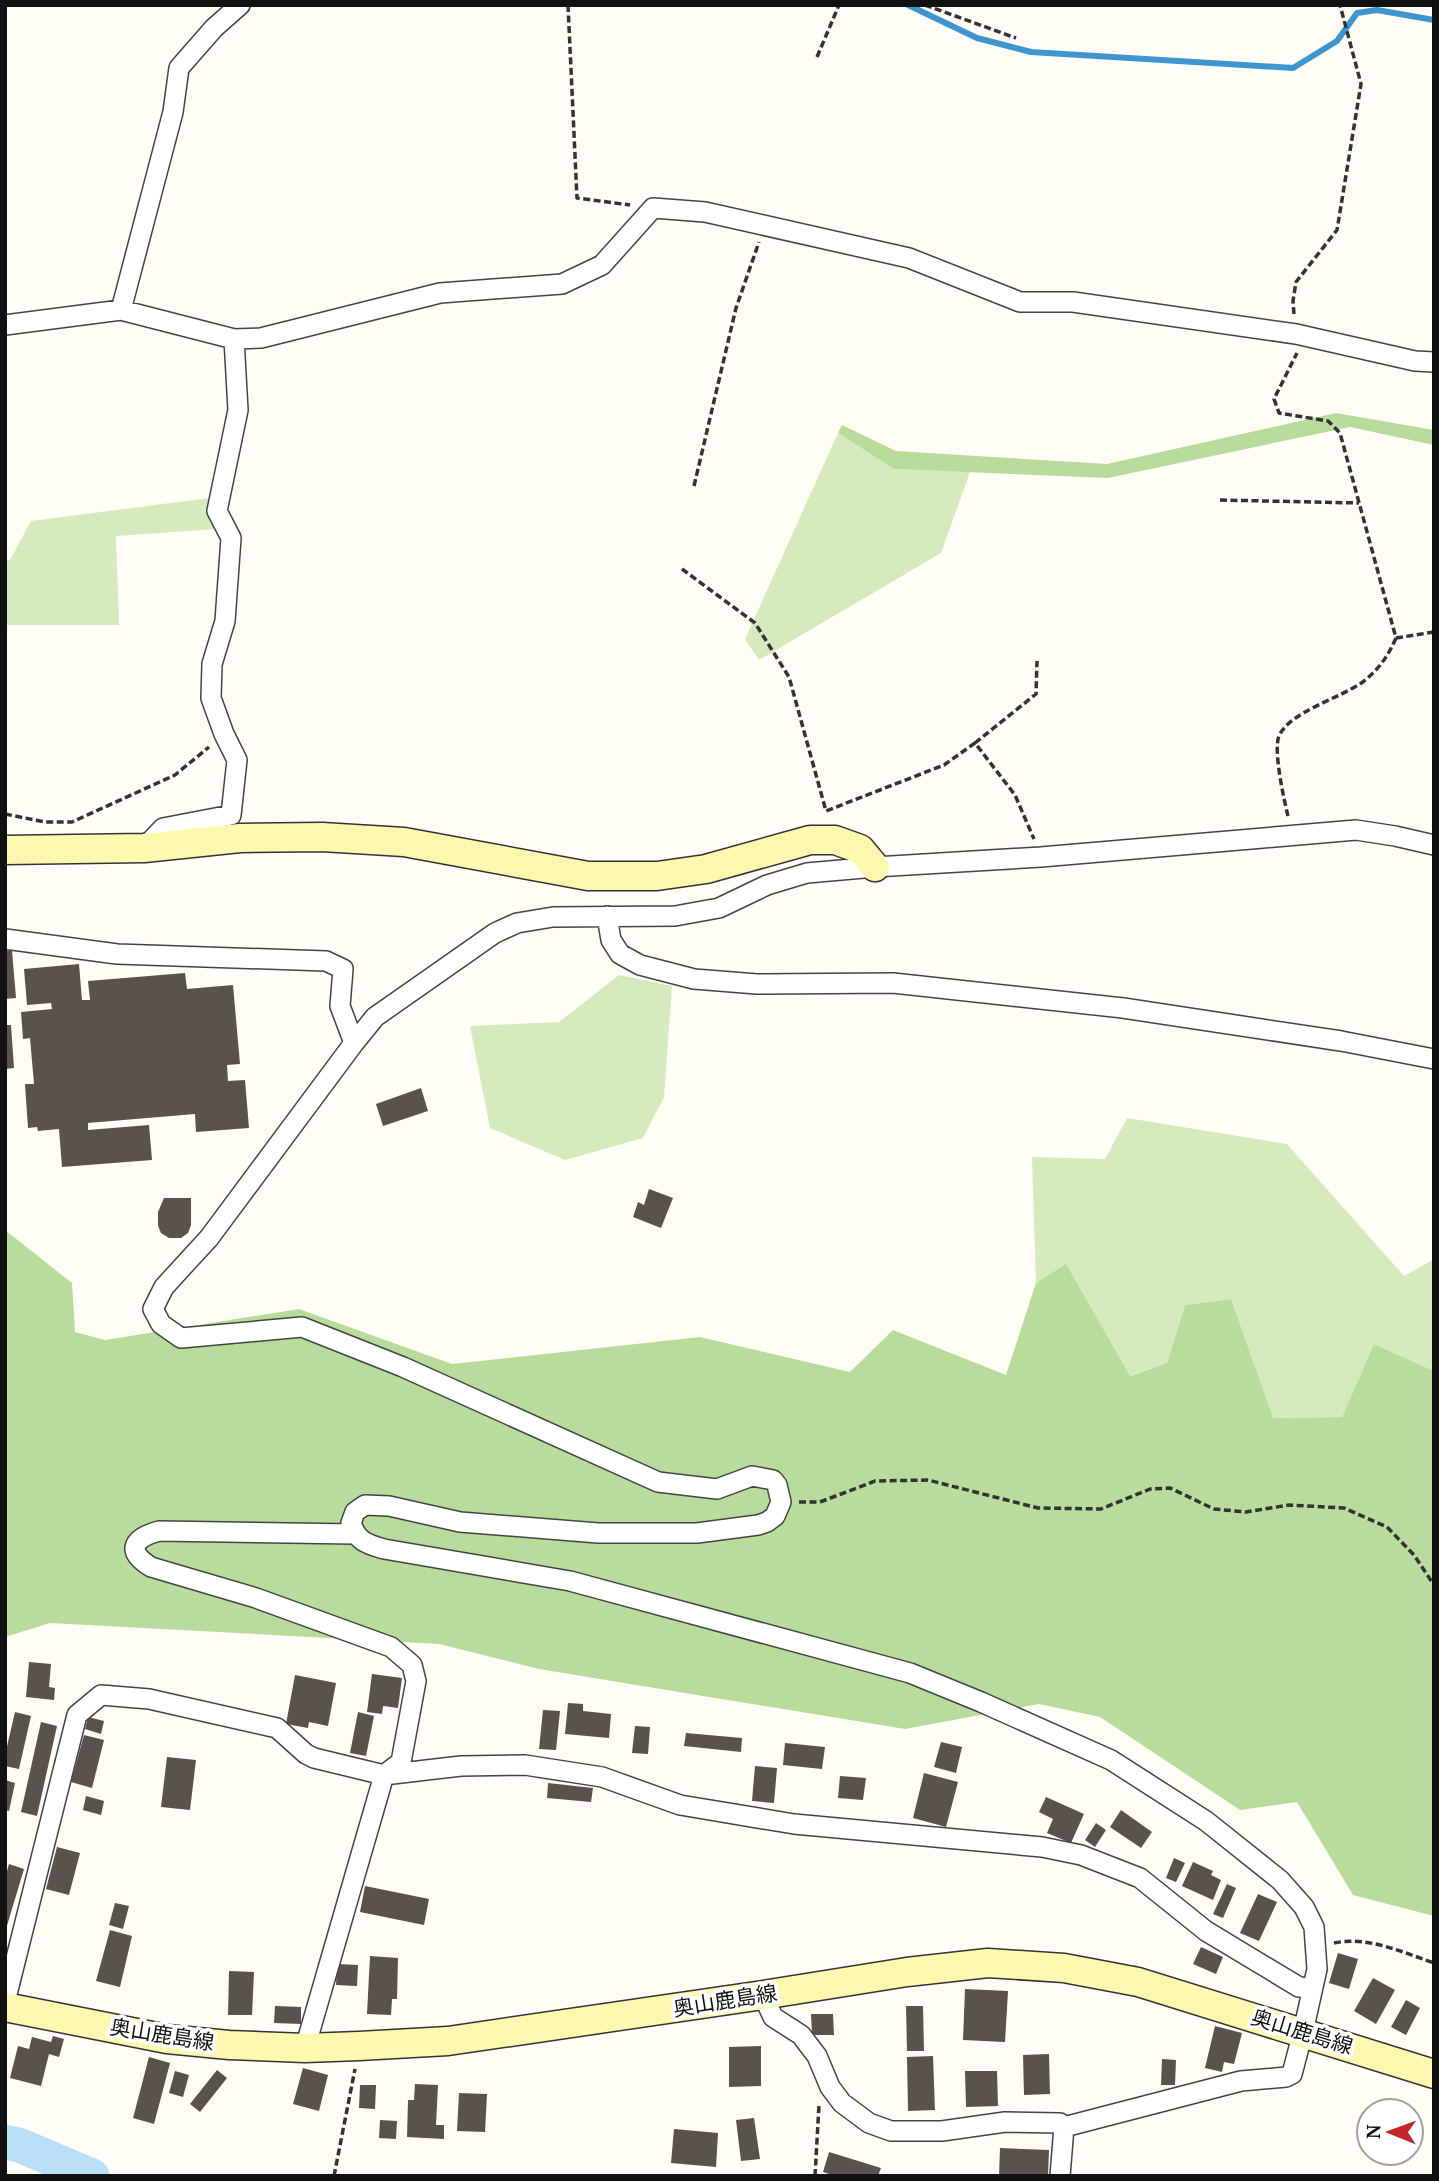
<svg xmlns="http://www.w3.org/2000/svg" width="1439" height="2181" viewBox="0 0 1439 2181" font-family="'PT Serif','Noto Sans JP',serif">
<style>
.green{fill:#d5ebbd}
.forest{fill:#b9dc9c}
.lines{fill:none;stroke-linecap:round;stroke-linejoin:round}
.stream{stroke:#3f96cf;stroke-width:6}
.river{stroke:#b9e0f7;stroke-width:35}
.building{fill:#5a524d}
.street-casing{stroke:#444;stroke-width:22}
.secondary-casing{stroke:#333;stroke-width:31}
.path{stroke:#333;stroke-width:3.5;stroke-dasharray:7 3.5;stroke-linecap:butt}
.street{stroke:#fff;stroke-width:19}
.secondary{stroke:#fff6b0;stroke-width:28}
.labels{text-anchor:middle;stroke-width:7;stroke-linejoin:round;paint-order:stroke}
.street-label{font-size:21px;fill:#111;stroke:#fff}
</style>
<rect width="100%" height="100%" fill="#fffdf5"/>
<path class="green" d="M838 433 894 469 970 472 941 553 759 660 745 639Z
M217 497 218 529 116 536 119 625H5V561L10 560 31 521Z
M619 975 672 986 664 1097 643 1138 565 1160 490 1128 470 1026 559 1022Z
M1127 1118 1287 1144 1404 1276 1434 1259V1371L1374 1344 1342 1417 1272 1418 1231 1299 1185 1305 1167 1363 1129 1376 1066 1265 1036 1283 1032 1157 1105 1159Z"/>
<path class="forest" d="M1336 413 1434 430V445L1350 427 1108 478 894 469 838 433 842 425 896 451 1107 464Z
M5 1230 72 1283 75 1332 105 1340 299 1309 452 1364 700 1337 850 1372 893 1330 1006 1375 1036 1283 1066 1264 1130 1376 1167 1363 1185 1305 1231 1299 1273 1418 1342 1417 1374 1344 1434 1371V1916L1353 1895 1297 1802 1240 1810 1100 1717 1039 1704 905 1729 539 1669 439 1644 50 1623 5 1637Z"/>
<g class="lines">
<path class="stream" d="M908 5 977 38 1031 52 1293 68 1337 41 1357 13 1377 10 1434 20"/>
<path class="river" d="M5 2142 19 2145 92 2176"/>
</g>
<path class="building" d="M5 951H12L16 998 5 999Z
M79 964 82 1000H90L88 981 185 973 187 989 233 985 240 1064 227 1065 228 1081 245 1080 249 1128 196 1132 195 1114 88 1123V1130L149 1125 152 1160 62 1167 59 1129 38 1131 37 1127 28 1128 25 1084H34L30 1038 23 1039 21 1012 52 1009 51 1003 27 1005 24 969Z
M5 1025H11L14 1068 5 1069Z
M421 1088 428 1111 383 1126 376 1104Z
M649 1189 673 1198 661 1228 633 1217 638 1202 644 1205Z
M164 1198H191V1225L188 1233 181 1238H169L161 1233 158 1226V1212Z
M29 1662 51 1664 49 1687 55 1688 54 1700 26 1697Z
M372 1674 402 1678 398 1708 383 1706 382 1714 367 1712Z
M295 1675 336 1683 328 1726 309 1722 308 1728 286 1724Z
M568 1703 583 1704V1711L611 1714 609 1738 565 1734Z
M543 1710 560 1711 556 1750 539 1749Z
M15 1712 31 1716 19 1769 5 1766V1755Z
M358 1712 374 1716 366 1756 350 1753Z
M88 1717 104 1721 101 1734 85 1729Z
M41 1722 57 1726 37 1816 21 1812Z
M635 1726 650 1727 648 1754 632 1753Z
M686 1733 742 1738 741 1752 684 1746Z
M84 1735 104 1740 92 1788 71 1782Z
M941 1742 962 1747 956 1773 934 1767Z
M785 1743 825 1747 822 1769 783 1765Z
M167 1757 196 1760 190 1810 161 1807Z
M755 1766 777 1768 774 1803 752 1801Z
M924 1773 958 1782 946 1827 913 1818Z
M840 1776 866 1778 863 1800 838 1798Z
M5 1780 15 1783 9 1811 5 1810Z
M548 1783 593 1788 591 1802 547 1798Z
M86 1796 104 1801 101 1815 83 1810Z
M1046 1797 1084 1814 1071 1843 1047 1833 1053 1819 1039 1812Z
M1121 1810 1152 1832 1141 1848 1110 1827Z
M1096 1823 1106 1830 1095 1847 1085 1840Z
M57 1847 80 1853 69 1895 46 1889Z
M1174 1858 1185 1863 1176 1882 1166 1878Z
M1193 1862 1213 1871 1211 1875 1221 1880 1213 1900 1182 1886Z
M9 1864 24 1869 6 1929 5 1878Z
M1227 1884 1236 1888 1223 1918 1213 1914Z
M365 1886 429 1899 424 1925 360 1912Z
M1258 1894 1277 1902 1259 1941 1240 1933Z
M115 1903 129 1906 123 1929 109 1925Z
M110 1930 132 1936 120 1987 96 1981Z
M1201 1947 1223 1957 1216 1974 1193 1964Z
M1338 1953 1358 1959 1349 1989 1329 1983Z
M370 1956 398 1958 397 1999H392L391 2015 367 2014Z
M337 1964 358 1965 357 1986 336 1985Z
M229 1971 254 1972 252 2015H228Z
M1373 1978 1395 1990 1376 2024 1354 2011Z
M965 1989 1008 1991 1005 2042 963 2040Z
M1406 2000 1420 2008 1406 2035 1391 2027Z
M275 2006 301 2007V2024L274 2023Z
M906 2006H923L924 2051H907Z
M811 2014H833L834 2035H812Z
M1215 2026 1242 2033 1234 2064 1224 2062 1222 2072 1205 2068Z
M53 2036 64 2039 59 2057 49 2054 41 2086 10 2078 18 2046 29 2049 32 2037 51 2042Z
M761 2046V2086L729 2087V2047Z
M1049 2054 1050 2094 1024 2095 1023 2055Z
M933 2056 935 2110 908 2111 907 2057Z
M149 2057 170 2063 154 2124 133 2118Z
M1162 2059 1176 2060 1175 2085H1161Z
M303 2068 328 2075 319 2111 293 2104Z
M217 2070 227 2078 200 2112 190 2104Z
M175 2071 189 2075 183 2097 169 2093Z
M965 2071H997L998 2106 966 2107Z
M415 2084 438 2085 436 2125H444V2139L407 2137 408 2100H414Z
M360 2085H376L375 2109 359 2108Z
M459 2093 487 2094 485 2132 457 2131Z
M754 2118 760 2159 741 2161 736 2120Z
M380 2120 397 2121 396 2139 379 2138Z
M674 2129 718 2133 716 2167 671 2163Z
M1000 2148 1049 2150 1048 2176H999Z
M829 2152 881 2168 878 2176H835L823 2172Z"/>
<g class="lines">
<defs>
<path id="street" d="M121 310 173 112 179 68 214 28 240 5
M5 325 121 310 234 339 261 338 440 293 562 284 602 265 653 208 705 212 909 258 1020 302H1073L1296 334 1415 361 1434 362
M144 848 163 828 231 815 237 760 224 734 211 698 212 664 225 621 231 538 217 511 238 410 234 339
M607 916 611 940 620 954 640 965 694 979 757 984 893 983 1123 1008 1341 1041 1434 1059
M5 939 117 954 326 961 343 969 340 1006 354 1043
M763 1995 773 2017 801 2035 817 2056 830 2087 842 2103 869 2123 891 2131H942L1005 2122 1060 2123 1064 2127 1060 2176
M5 2002 77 1715 101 1695 149 1699 277 1728 306 1754 314 1758 384 1775 461 1766 525 1765 602 1777 680 1805 794 1824 1042 1847 1081 1855 1140 1878 1206 1931 1299 1987 1312 1988
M305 2048 384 1775 401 1762 416 1681 412 1665 391 1647 256 1598 151 1567C125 1551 133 1538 159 1531L355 1534
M1064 2127 1241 2081 1286 2077 1292 2074 1303 2032 1317 1969 1314 1927 1304 1907 1280 1880 1206 1821 1111 1760 981 1702 910 1673 570 1581 384 1549C366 1544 357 1541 351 1523L355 1512 365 1505 389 1506 460 1522 598 1533H697L758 1525 767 1522 775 1516 781 1502 777 1485 773 1480 752 1476 717 1489 658 1482 403 1367 302 1327 181 1338 161 1324 153 1309 164 1287 209 1238 354 1043 375 1017 495 933 517 923 553 917 675 916 719 908 767 885 807 873 875 867 1041 857 1356 830 1395 836 1434 845"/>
<path id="secondary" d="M5 850 144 848 240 838 322 837 404 842 588 876H657L706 869 810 840H835L860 849 875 867
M5 2007 167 2039 229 2045 305 2048 359 2046 448 2041 763 1995 907 1972 988 1963 1064 1968 1138 1982 1434 2074"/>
</defs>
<use href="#street" class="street-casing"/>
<use href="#secondary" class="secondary-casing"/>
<path class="path" d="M568 5 577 198 630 205
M925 5 1016 38
M817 57 839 5
M1294 314 1293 301 1296 282 1337 230 1361 84 1340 5
M694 486 736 308 759 242
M1220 500 1359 503
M682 569 755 623 789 677 826 811 944 765 975 743 1015 795 1034 839
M1396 638 1434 632
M975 743 1036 694 1037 661
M5 814 45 822H72L175 775 209 747
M1288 816C1284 800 1273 750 1279 736 1290 711 1342 698 1364 681 1380 668 1388 656 1396 638L1340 433 1328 421 1279 413 1274 399 1297 353
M799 1502H820L875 1481 928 1480 1038 1508 1101 1509 1150 1489 1170 1488 1214 1509 1246 1512 1289 1505 1344 1508 1387 1527 1414 1555 1434 1585
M1334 1943C1368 1936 1402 1952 1434 1963
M334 2176 355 2069
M815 2176 819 2105"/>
<use href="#street" class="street"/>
<use href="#secondary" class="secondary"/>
</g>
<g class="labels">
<g class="street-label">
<text transform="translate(725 2001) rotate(-9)" y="7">奥山鹿島線</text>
<text transform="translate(1302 2032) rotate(17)" y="7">奥山鹿島線</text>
<text transform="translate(162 2035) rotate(9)" y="7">奥山鹿島線</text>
</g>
</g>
<rect width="1439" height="2181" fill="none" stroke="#111111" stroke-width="14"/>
<g transform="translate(1390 2132) rotate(271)"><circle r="33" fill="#ffffff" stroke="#a0a0a0" stroke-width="2"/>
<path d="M0-5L12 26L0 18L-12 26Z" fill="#c4262e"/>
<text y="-10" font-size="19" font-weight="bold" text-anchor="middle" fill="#111111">N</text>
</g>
</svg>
